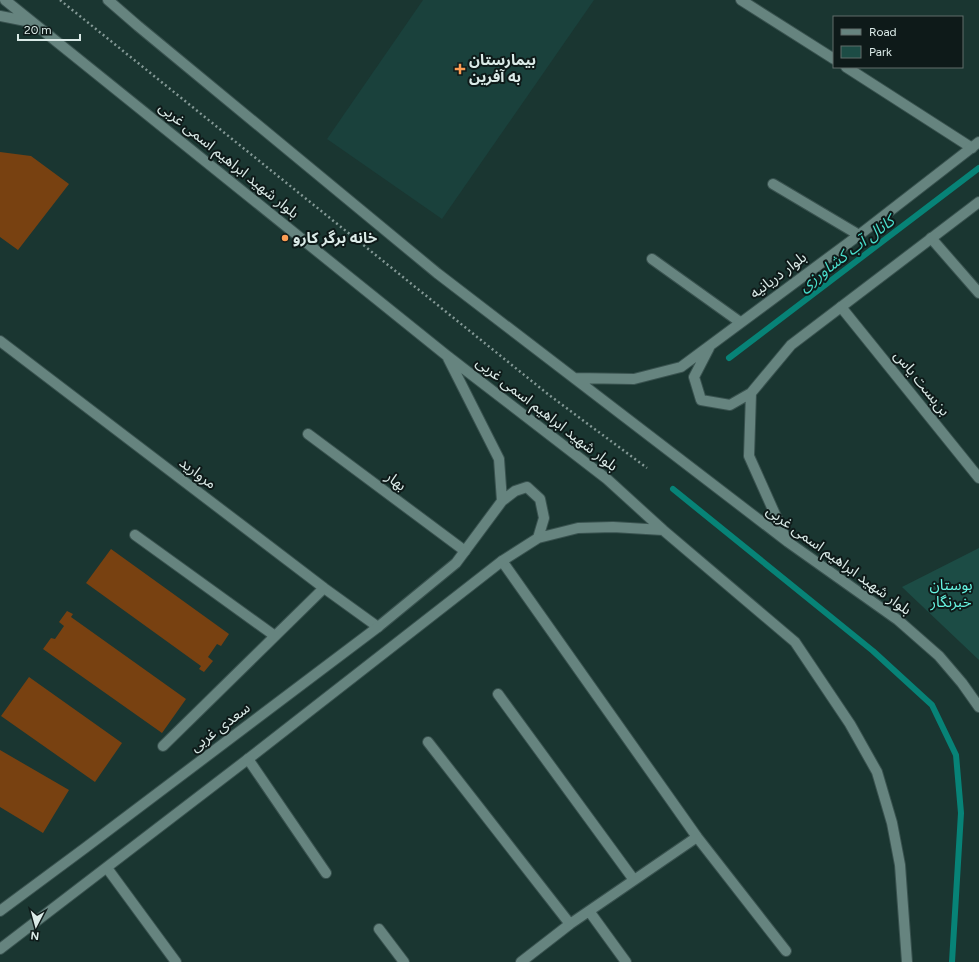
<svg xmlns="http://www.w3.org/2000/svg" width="979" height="962" viewBox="0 0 979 962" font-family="Figtree,'Noto Sans Arabic',sans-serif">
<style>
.built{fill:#1a413c}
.green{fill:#1c4c45}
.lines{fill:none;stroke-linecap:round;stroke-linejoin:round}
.stream{stroke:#078377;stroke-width:6}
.building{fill:#784111}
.street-casing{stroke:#39524f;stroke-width:12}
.secondary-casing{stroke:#39524f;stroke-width:12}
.path{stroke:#839895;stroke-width:2.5;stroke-dasharray:2 3;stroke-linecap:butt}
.street{stroke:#66847f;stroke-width:10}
.secondary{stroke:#66847f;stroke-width:10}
.poi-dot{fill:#fc9d53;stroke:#0e1a19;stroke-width:1.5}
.labels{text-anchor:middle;stroke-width:4;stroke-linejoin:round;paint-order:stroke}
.poi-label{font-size:15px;font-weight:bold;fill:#daeae7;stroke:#0e1a19;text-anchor:start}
.street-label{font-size:15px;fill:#daeae7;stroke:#0e1a19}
.park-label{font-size:15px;fill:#67f6e3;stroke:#0e1a19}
.water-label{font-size:16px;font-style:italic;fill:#49ddcb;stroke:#0e1a19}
</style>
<rect width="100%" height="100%" fill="#1a3631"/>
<path class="built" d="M423 0H594L442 219 327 139Z"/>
<path class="green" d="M979 548V660L902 587Z"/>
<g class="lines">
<path class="stream" d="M729 358 979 168
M673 489 873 651 932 705 956 755 961 813 952 962"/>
</g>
<path class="building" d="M0 152 31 156 69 184 18 250 0 237Z
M111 549 229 634 221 646 217 644 208 657 213 661 204 672 199 669 201 666 86 583Z
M67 611 73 614 71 617 186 699 162 733 43 649 51 638 55 639 64 626 59 622Z
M29 677 122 743 95 782 1 716Z
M0 750 69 790 43 833 0 807Z"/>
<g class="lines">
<defs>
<path id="street" d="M741 0 834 59
M846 67 972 148
M773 184 859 235
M931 238 979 293
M652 259 740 322
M841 307 979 478
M0 341 324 588 378 627
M308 434 465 551
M135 535 275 636
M502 561 697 837 786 951
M498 694 634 880
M428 742 570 924
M163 746 324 588
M248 759 326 873
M107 868 176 962
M589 911 626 962
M379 929 404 962
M521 962 570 924 697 837"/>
<path id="secondary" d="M5 0 446 355 607 479 663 530 795 642 850 724 877 772 892 823 900 865 907 962
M108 0 138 26 437 273 788 542 898 620 939 656 962 683 979 707
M0 16 31 22
M709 348 694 377 701 400 730 405 751 393
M574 378 634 379 681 367 859 235 979 142
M502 501 515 491 527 487 540 499 544 518 538 538
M787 541 749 456 751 393 791 345 979 202
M0 911 85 848 378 627 456 563 502 501 499 459 448 358
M0 949 248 759 502 561 538 538 578 528 613 527 663 530"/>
</defs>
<use href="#street" class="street-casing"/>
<use href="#secondary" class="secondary-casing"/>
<path class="path" d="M60 0 549 395 647 468"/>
<use href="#street" class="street"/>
<use href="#secondary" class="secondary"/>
</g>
<g class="poi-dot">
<path d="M458 63h4v4h4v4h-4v4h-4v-4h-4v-4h4z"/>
<circle cx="285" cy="238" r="4"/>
</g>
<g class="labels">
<g class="poi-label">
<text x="469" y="65">بیمارستان<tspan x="469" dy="17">به آفرین</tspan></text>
<text x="293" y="243">خانه برگر کارو</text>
</g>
<g class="street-label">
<text transform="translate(229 160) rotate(39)" y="5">بلوار شهید ابراهیم اسمی غربی</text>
<text transform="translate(778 275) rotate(-37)" y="5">بلوار دریانیه</text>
<text transform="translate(922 383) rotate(51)" y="5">بن‌بست یاس</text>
<text transform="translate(547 414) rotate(38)" y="5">بلوار شهید ابراهیم اسمی غربی</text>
<text transform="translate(198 473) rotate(37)" y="5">مروارید</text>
<text transform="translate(396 481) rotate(37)" y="5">بهار</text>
<text transform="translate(839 560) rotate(36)" y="5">بلوار شهید ابراهیم اسمی غربی</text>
<text transform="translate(220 727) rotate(-37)" y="5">سعدی غربی</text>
</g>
<g class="park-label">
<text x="951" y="590">بوستان<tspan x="951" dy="17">خبرنگار</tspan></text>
</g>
<g class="water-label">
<text transform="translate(846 253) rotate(-37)" y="6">کانال آب کشاورزی</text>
</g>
</g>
<rect x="833" y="16" width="130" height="52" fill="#0e1a19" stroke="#606d6b"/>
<rect x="841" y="29" width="20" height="6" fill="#66847f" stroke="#606d6b"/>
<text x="869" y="36" font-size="12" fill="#daeae7">Road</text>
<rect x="841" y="46" width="20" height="12" fill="#1c4c45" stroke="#606d6b"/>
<text x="869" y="56" font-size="12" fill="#daeae7">Park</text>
<g transform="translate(36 926) rotate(186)" stroke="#0e1a19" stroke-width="3" paint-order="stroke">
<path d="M0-3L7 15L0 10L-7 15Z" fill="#daeae7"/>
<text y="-6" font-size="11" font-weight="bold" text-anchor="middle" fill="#daeae7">N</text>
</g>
<path d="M18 34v6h62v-6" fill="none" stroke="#daeae7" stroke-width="2"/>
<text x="24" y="34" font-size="12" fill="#daeae7" stroke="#0e1a19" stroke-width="3" paint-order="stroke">20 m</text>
</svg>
